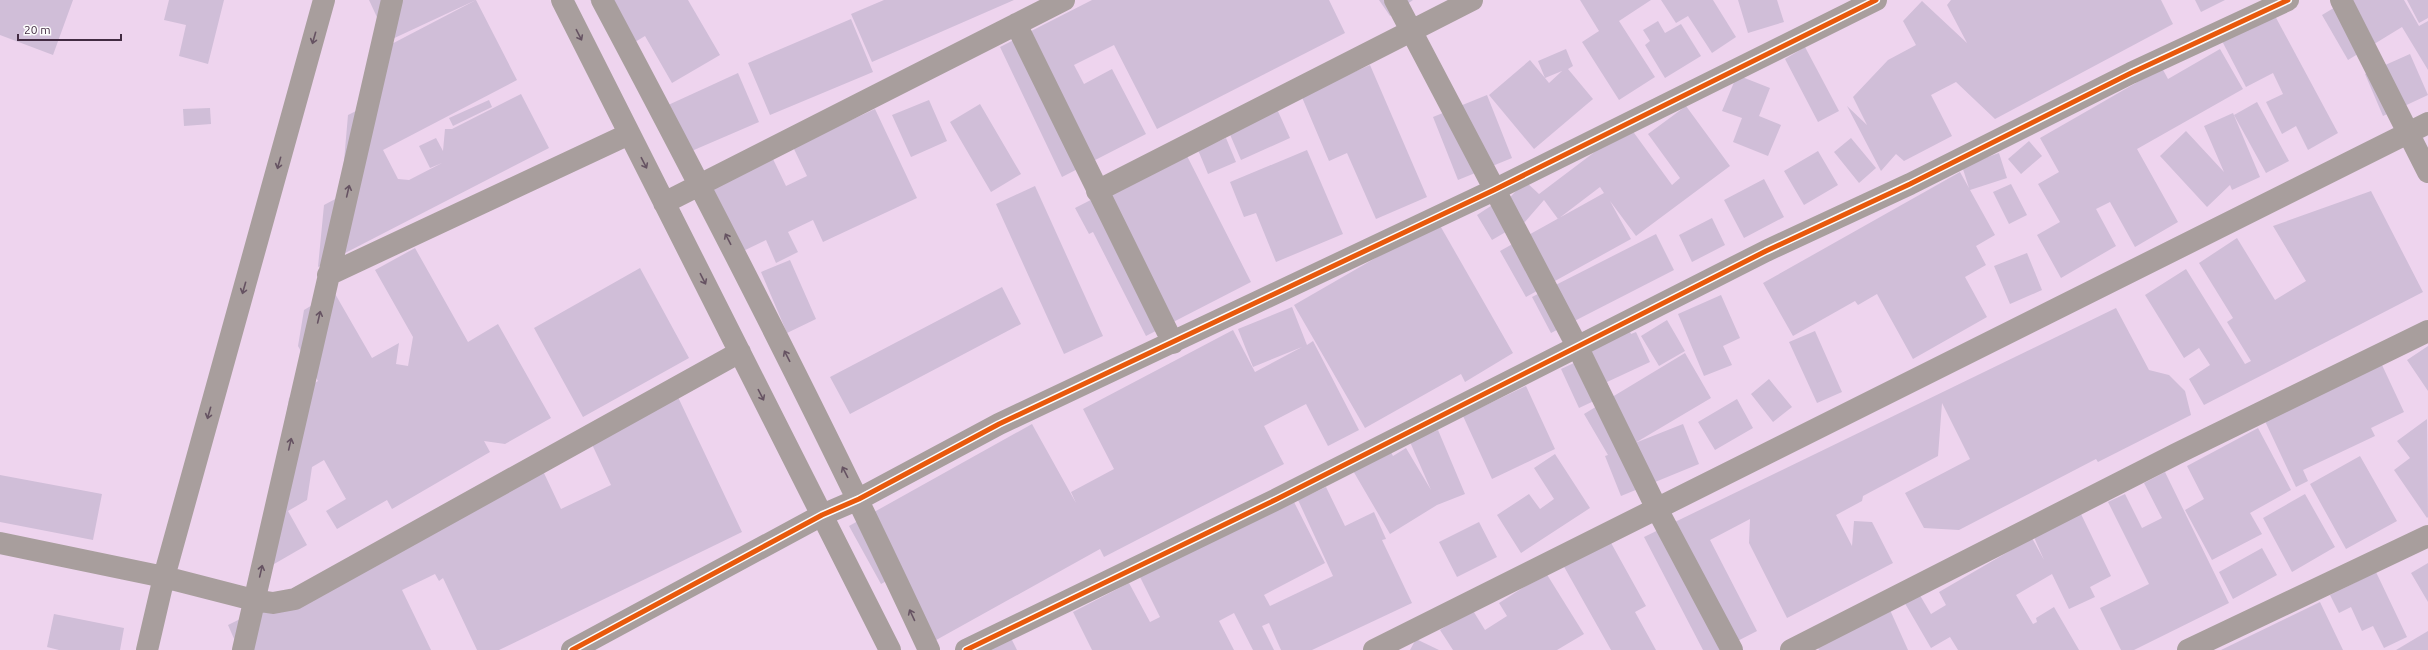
<svg xmlns="http://www.w3.org/2000/svg" width="2428" height="650" viewBox="0 0 2428 650" font-family="Ubuntu,sans-serif">
<style>
.building{fill:#d0bed8;fill-rule:evenodd}
.lines{fill:none;stroke-linecap:round;stroke-linejoin:round}
.minor{stroke:#a89e9d;stroke-width:22}
.cycleway-casing{stroke:#fcfcfc;stroke-width:8}
.cycleway{stroke:#e8590c;stroke-width:5}
.oneway{stroke:#665362}
</style>
<rect width="100%" height="100%" fill="#eed4ee"/>
<path class="building" d="M0 0H73L53 55 0 35Z
M169 0H224L208 64 179 56 186 25 164 20Z
M369 0H476L388 41Z
M476 0 517 80 383 150 398 179 409 180 442 163 430 168 419 146 436 138 443 151 445 129H452L521 94 549 148 318 267 324 205 341 196 348 115 362 108 382 49Z
M590 0H688L720 55 672 83 645 36 620 51Z
M884 0H1014L872 62 851 14Z
M1092 0H1329L1345 33 1157 129 1114 45 1074 65 1084 84 1112 69 1146 134 1062 177 1000 47Z
M1379 0H1413L1390 16Z
M1580 0H1651L1619 21 1655 77 1619 100 1582 42 1599 31Z
M1661 0H1713L1736 37 1712 53 1688 16 1676 23Z
M1738 0H1777L1784 22 1748 33Z
M1951 0H2161L2173 24 1995 119 1956 82 1931 95 1952 136 1904 161 1896 154 1881 171 1847 106 1867 125 1853 97 1888 60 1916 45 1903 21 1922 1 1967 43 1947 5Z
M2195 0H2225L2201 12Z
M2347 0H2404L2419 26 2428 21V70L2402 27 2348 60 2322 15Z
M2407 0H2428V18L2419 23Z
M2274 14 2338 133 2308 150 2296 126 2282 134 2266 102 2283 94 2273 73 2246 87 2222 41Z
M851 19 873 72 770 115 748 63Z
M1658 21 1665 33 1681 24 1701 56 1665 78 1645 45 1650 41 1643 30Z
M1805 47 1839 111 1818 122 1785 59Z
M1566 49 1573 66 1568 69 1593 99 1534 149 1489 95 1530 60 1545 78 1538 61ZM1562 71 1549 83 1545 78Z
M2220 49 2243 89 2137 149 2178 222 2135 247 2110 202 2096 209 2116 246 2061 278 2037 235 2060 222 2038 184 2059 172 2040 138 2162 68 2168 79Z
M2410 54 2428 95 2383 116 2365 74Z
M1370 65 1427 197 1376 219 1347 153 1329 161 1301 95Z
M738 73 759 122 687 153 666 106Z
M1737 75 1770 88 1759 116 1781 125 1768 156 1733 142 1742 118 1722 111Z
M1487 95 1512 158 1458 180 1433 117Z
M489 100 492 107 453 126 449 118Z
M929 100 947 141 911 157 892 115Z
M2257 102 2289 161 2266 173 2234 115Z
M980 104 1021 174 991 192 950 122Z
M1686 106 1730 166 1636 236 1610 201 1631 239 1526 297 1500 251 1604 193 1600 187 1558 219 1544 200 1524 223 1504 204 1525 181 1539 194 1629 126 1672 185 1680 178 1648 134Z
M210 108 211 124 184 126 183 109Z
M875 109 917 198 823 242 813 220 788 232 798 252 776 263 766 240 737 254 707 190 773 159 786 186 807 176 793 147Z
M1277 109 1290 138 1241 160 1228 130Z
M2233 113 2260 177 2232 190 2230 185 2207 207 2160 156 2186 131 2224 172 2204 126Z
M1226 138 1236 162 1208 174 1198 150Z
M1851 138 1876 168 1859 183 1834 152Z
M2029 141 2042 156 2021 174 2008 159Z
M1307 150 1343 234 1276 262 1256 213 1244 217 1230 182Z
M1818 151 1838 185 1804 205 1784 171Z
M1185 152 1251 282 1146 336 1093 232 1089 234 1075 208Z
M1999 153 2007 178 1970 190 1995 235 1976 246 1986 265 1965 277 1987 317 1913 359 1877 294 1858 305 1855 301 1793 336 1763 283 1960 172 1969 188 1962 166Z
M1764 179 1784 217 1744 238 1724 200Z
M2011 184 2027 215 2009 224 1993 192Z
M1035 186 1103 336 1064 354 996 204Z
M2371 191 2423 292 2204 405 2189 379 2210 365 2199 348 2184 358 2145 295 2186 269 2245 364 2251 361 2227 322 2233 318 2199 263 2237 238 2275 300 2306 281 2273 226Z
M1500 200 1516 226 1492 240 1477 215Z
M1712 218 1725 245 1692 262 1679 235Z
M1438 222 1513 353 1465 382 1461 374 1365 428 1294 305Z
M1656 234 1674 270 1551 333 1532 297Z
M415 248 468 342 498 324 551 418 505 444 484 441 490 452 392 509 387 500 337 529 326 511 346 499 324 460 312 467 307 500 288 511 307 545 262 571 289 398 318 381 298 346 304 310 334 292 372 358 399 343 396 364 408 366 413 337 375 270Z
M2027 253 2042 290 2010 304 1994 266Z
M790 260 816 319 787 333 761 272Z
M640 268 689 358 583 417 534 328Z
M1002 287 1021 324 850 414 830 377Z
M1721 295 1740 338 1723 346 1732 365 1704 376 1678 314Z
M1292 307 1307 345 1313 341 1359 430 1328 446 1306 404 1264 426 1284 464 1104 557 1100 549 929 644 892 578 881 584 849 526 1032 424 1076 503 1071 492 1114 469 1083 409 1233 330 1255 372 1302 347 1253 367 1238 329Z
M2116 308 2149 370 2169 375 2185 391 2191 415 2098 462 2096 459 1959 530 1924 528 1905 493 1970 459 1942 403 1938 456 1863 496 1862 501 1836 515 1852 546 1854 521 1872 522 1893 563 1787 618 1749 543 1750 519 1710 540 1757 631 1720 650H1703L1644 537Z
M1622 314 1631 334 1636 332 1650 362 1607 382 1611 393 1579 408 1561 369 1589 356 1578 334Z
M1667 320 1685 351 1659 366 1641 336Z
M1815 331 1842 392 1817 403 1789 342Z
M2428 346V391L2407 360Z
M1685 353 1711 398 1635 443 1683 424 1699 464 1621 496 1605 456 1608 455 1584 414Z
M2382 365 2404 412 2371 428 2375 436 2303 470 2308 481 2296 487 2264 419Z
M1769 379 1792 407 1773 422 1751 394Z
M1526 386 1555 449 1492 479 1463 416Z
M677 395 742 532 499 650H477L443 578 439 581 435 574 402 590 431 650H239L228 625 543 471 561 509 611 485 589 438Z
M1737 399 1753 428 1715 450 1698 422Z
M2427 419 2428 517 2427 518 2394 470 2410 458 2397 441Z
M2258 428 2291 490 2250 513 2262 534 2212 560 2185 510 2204 499 2187 466Z
M1438 430 1465 494 1437 505 1390 534 1352 469 1388 447 1393 456 1406 448 1431 490 1410 442Z
M1555 454 1590 508 1521 553 1497 515 1529 494 1540 509 1554 499 1534 468Z
M2360 456 2397 521 2346 549 2310 484Z
M2165 472 2229 603 2134 650H2121L2100 608 2149 584 2108 502 2125 494 2142 528 2162 518 2144 483Z
M0 475 102 494 93 540 0 522Z
M1326 487 1345 526 1374 512 1386 539 1382 540 1412 603 1312 650H1281L1269 623 1262 626 1274 650H1253L1234 613 1219 621 1234 650H1092L1073 612 1129 583 1150 622 1160 617 1140 577 1293 500 1325 563 1264 595 1270 606 1333 576 1298 500Z
M2305 494 2335 547 2292 572 2263 518Z
M2080 512 2111 576 2090 587 2095 597 2069 609 2052 574 2016 595 2033 624 2037 622 2036 618 2054 607 2079 650H1958L1950 637 1931 648 1903 600 1918 592 1931 614 1946 605 1939 592 2032 538 2044 560 2033 535Z
M1479 522 1497 557 1457 577 1439 542Z
M1610 541 1646 606 1635 612 1656 650H1611L1558 556Z
M2262 548 2277 575 2233 599 2219 572Z
M2428 563V602L2411 573Z
M2376 572 2407 637 2384 648 2373 626 2362 631 2351 607 2339 613 2330 595Z
M1546 573 1584 634 1557 650H1453L1440 630 1472 609 1485 630 1507 616 1499 603Z
M2320 602 2343 650H2221Z
M1890 610 1908 650H1819L1816 644Z
M54 614 124 628 120 650H59L47 647Z
M2428 631V650H2396Z
M1011 638 1017 650H988Z
M1416 639 1439 650H1410Z"/>
<g class="lines">
<path class="minor" d="M562 0 890 650
M602 0C716 214 827 430 929 650
M1395 0 1577 346 1657 509 1732 650
M2341 0 2428 172
M1016 24 1173 343
M1097 191 1472 0
M664 203 1064 0
M328 275 629 134
M0 543 164 577 254 600 273 603 295 599 740 352
M147 650 164 577 324 0
M243 650 392 0
M572 650 822 515 859 499 999 424 1494 190 1876 0
M966 650 1277 499 1766 251 1910 184 2131 73 2288 0
M1374 650 2428 123
M1791 650 2176 454 2428 331
M2188 650 2428 536"/>
<defs>
<path id="cycleway" d="M572 650 822 515 859 499 999 424 1494 190 1876 0
M966 650 1277 499 1766 251 1910 184 2131 73 2288 0"/>
</defs>
<use href="#cycleway" class="cycleway-casing"/>
<use href="#cycleway" class="cycleway"/>
</g>
<defs><path id="oneway-shaft" d="M-6 0H5M1.5-3L5.5 0L1.5 3" fill="none" stroke-width="1.6" stroke-linecap="round" stroke-linejoin="round"/></defs>
<g class="oneway">
<use href="#oneway-shaft" transform="translate(579 35) rotate(63)"/>
<use href="#oneway-shaft" transform="translate(314 38) rotate(106)"/>
<use href="#oneway-shaft" transform="translate(279 163) rotate(106)"/>
<use href="#oneway-shaft" transform="translate(644 163) rotate(63)"/>
<use href="#oneway-shaft" transform="translate(348 191) rotate(-77)"/>
<use href="#oneway-shaft" transform="translate(728 239) rotate(-117)"/>
<use href="#oneway-shaft" transform="translate(703 279) rotate(63)"/>
<use href="#oneway-shaft" transform="translate(244 288) rotate(106)"/>
<use href="#oneway-shaft" transform="translate(319 317) rotate(-77)"/>
<use href="#oneway-shaft" transform="translate(787 356) rotate(-117)"/>
<use href="#oneway-shaft" transform="translate(761 395) rotate(63)"/>
<use href="#oneway-shaft" transform="translate(209 413) rotate(106)"/>
<use href="#oneway-shaft" transform="translate(290 444) rotate(-77)"/>
<use href="#oneway-shaft" transform="translate(845 472) rotate(-117)"/>
<use href="#oneway-shaft" transform="translate(261 571) rotate(-77)"/>
<use href="#oneway-shaft" transform="translate(912 615) rotate(-115)"/>
</g>
<path d="M18 34v6h103v-6" fill="none" stroke="#422b42" stroke-width="2"/>
<text x="24" y="34" font-size="12" fill="#422b42" stroke="#fcfcfc" stroke-width="3" paint-order="stroke">20 m</text>
</svg>
